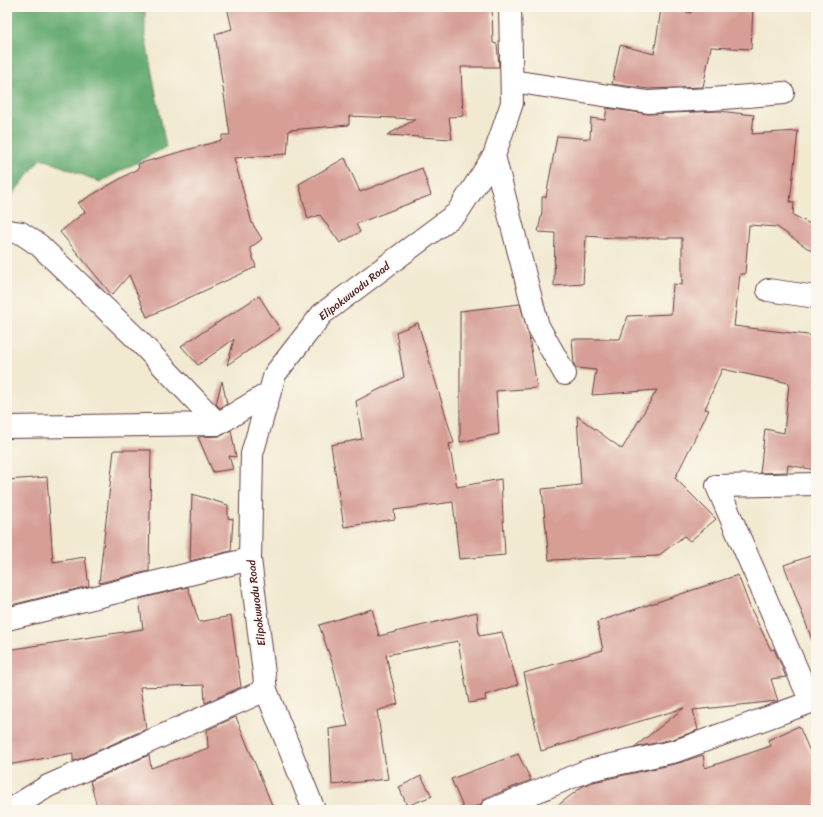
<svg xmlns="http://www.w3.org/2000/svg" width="823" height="817" viewBox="0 0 823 817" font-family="Sriracha,sans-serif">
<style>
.forest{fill:#66ac72;stroke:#58664e}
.building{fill:#d69e95}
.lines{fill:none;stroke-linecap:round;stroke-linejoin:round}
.minor-casing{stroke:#633d44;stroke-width:24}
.minor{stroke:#fff;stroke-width:22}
.labels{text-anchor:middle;stroke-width:3;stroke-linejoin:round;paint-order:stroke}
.street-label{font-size:11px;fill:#4a1f2b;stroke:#fbf7ec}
</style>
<rect width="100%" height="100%" fill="#fbf7ec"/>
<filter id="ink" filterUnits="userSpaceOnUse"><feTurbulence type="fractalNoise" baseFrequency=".025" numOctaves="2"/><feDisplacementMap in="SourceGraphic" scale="8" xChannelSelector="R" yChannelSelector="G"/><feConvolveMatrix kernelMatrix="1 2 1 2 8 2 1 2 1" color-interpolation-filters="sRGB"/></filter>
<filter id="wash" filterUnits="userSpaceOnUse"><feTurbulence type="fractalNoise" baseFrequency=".012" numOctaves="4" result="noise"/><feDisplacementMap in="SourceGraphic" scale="16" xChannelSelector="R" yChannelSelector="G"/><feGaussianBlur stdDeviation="0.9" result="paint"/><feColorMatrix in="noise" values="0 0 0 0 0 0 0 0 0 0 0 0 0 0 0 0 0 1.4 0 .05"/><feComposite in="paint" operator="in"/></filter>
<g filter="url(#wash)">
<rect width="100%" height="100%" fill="#f1e9d0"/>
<path class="forest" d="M7 7H145V36L166 147 100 182 41 158 7 202Z"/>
<g id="blocks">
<path class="building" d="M227 7H492L493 43 497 44 499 67H461L463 116 449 117 452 139 387 135 416 119 349 116V125L289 130 287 154 234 158 252 223 262 239 250 248 256 267 147 317 129 275 112 295 60 232 85 212 78 203 139 168 138 164 222 140V135H230L215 34 232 29Z
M691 7H753L751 49 711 47 703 87 649 89 612 84 620 45 654 54 661 9 691 13Z
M607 108 648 114 719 111 754 115 752 134 798 131 790 202H794L793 215 816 227V254L777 227 749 225 745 274H740L734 326 816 336V470L788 465 787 472 760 473 765 429 784 433 789 383 722 369 705 409 709 410 675 478 716 519 690 541 684 536 658 556 549 560 542 489 581 485 577 416 622 449 657 390 592 395 596 370 576 368 574 364 572 339H620L628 316 671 314 673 284 682 285V238H612L586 236 583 284 554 286 555 233 538 232 542 212V197H546L557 136 590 139 591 118 605 120Z
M345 158 360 192 422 168 431 195 356 224 360 232 340 243 320 215 308 219 299 184Z
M259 296 280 329 227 365 234 339 198 365 181 346Z
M520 304 529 336 537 388 496 391 499 434 460 442V311Z
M418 323 454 443 449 444 457 487 501 479 505 555 459 559 453 502 394 510 395 519 344 527 331 445 362 439 356 401 404 377 396 332Z
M222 381 227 404 220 408 216 404Z
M231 430 236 457 229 456 233 469 213 472 198 437 221 436Z
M114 450H151L149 571 99 583Z
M47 477 53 562 85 557 89 586 7 606V480Z
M192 494 228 505V518L233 519 231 551 190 561Z
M816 554V645H814L784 565Z
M738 575 750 607 771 650 774 649 786 677 771 679 778 701 693 710 698 730 673 739 633 748 684 708 541 751 524 673 603 650 597 622Z
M188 587 199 622 231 616 241 687 205 703 204 685 140 687 146 729 75 761H73V753L8 765 7 650 143 629 139 599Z
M372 609 379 636 477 612 479 636 502 632 518 685 485 695 486 700 469 703 458 641 386 655 398 704 377 711 388 779 332 785 329 729 348 726 333 665 319 625Z
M236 717 274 810H98L90 781 149 755 151 768 208 748 207 730Z
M799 726 816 766V810H552L583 786 593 782 679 763 703 755 705 768 771 746 768 740Z
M518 754 531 780 486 798 480 805 464 810 451 779Z
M421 776 432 796 407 806 399 787Z"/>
</g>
</g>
<g filter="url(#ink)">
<use href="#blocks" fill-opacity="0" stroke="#633d44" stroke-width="1"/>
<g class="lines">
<defs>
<path id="minor" d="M512 81 648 102 712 99 783 93
M494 156 538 326 565 374
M7 231 21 233 39 245 138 340 218 424
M768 290 816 297
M7 427 218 424 269 393
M7 619 250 559
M9 810 48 786 266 690
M314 810 266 690 250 559 252 454 275 374 322 314 457 213 494 156 512 103 510 7
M491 810 589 770 676 751 811 702 717 486 816 484"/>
</defs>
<use href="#minor" class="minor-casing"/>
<use href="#minor" class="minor"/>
</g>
</g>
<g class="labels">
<g class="street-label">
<text transform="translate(354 291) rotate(-38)" y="4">Elipokwuodu Road</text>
<text transform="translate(256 603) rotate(-97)" y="4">Elipokwuodu Road</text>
</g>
</g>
<rect width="823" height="817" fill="none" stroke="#fbf7ec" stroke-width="24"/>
</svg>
